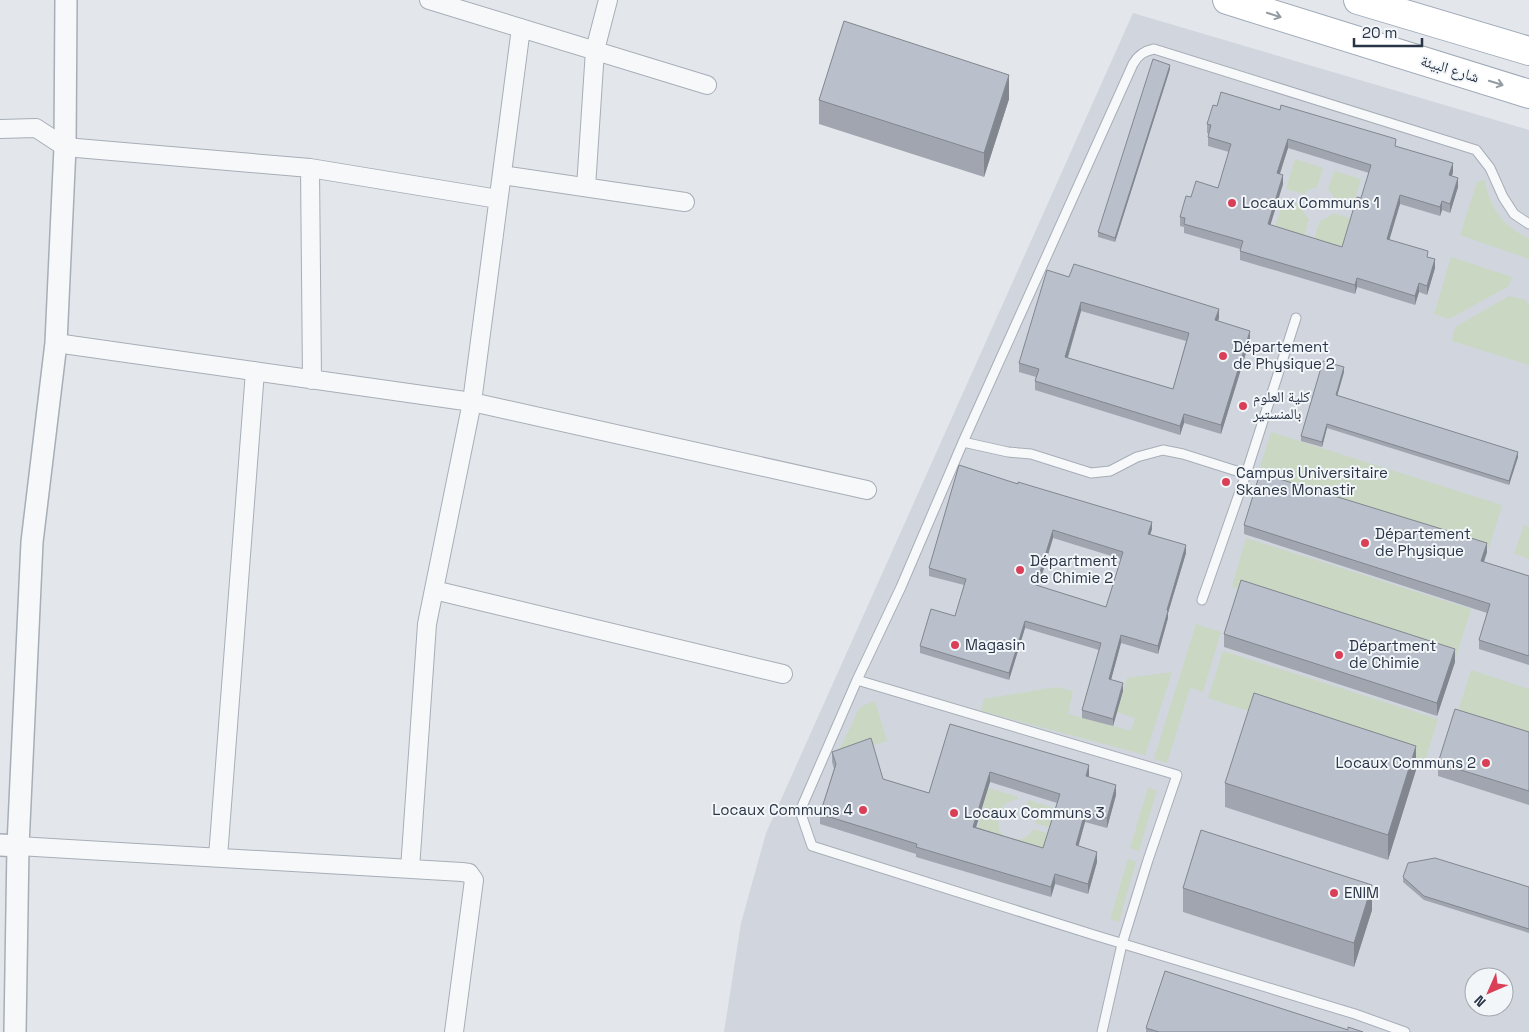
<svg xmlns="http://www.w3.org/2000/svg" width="1529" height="1032" viewBox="0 0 1529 1032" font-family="'Space Grotesk','Noto Naskh Arabic',sans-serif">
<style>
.built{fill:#d1d6de;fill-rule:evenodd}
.green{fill:#c9d7c3}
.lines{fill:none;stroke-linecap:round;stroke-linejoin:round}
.service-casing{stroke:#a7aeb7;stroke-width:11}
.minor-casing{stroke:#a7aeb7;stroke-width:20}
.tertiary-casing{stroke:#a7aeb7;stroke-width:24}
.primary-casing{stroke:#a1abb9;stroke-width:30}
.service{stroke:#f6f8fa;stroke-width:9}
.minor{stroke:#f6f8fa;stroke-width:18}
.tertiary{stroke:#f6f8fa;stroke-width:21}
.primary{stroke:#fff;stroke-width:28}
.wall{fill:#a0a5af;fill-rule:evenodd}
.shaded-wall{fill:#82868e}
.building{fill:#bac0cb;stroke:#82868e;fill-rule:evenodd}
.oneway{stroke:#949aa2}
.poi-dot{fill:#da3f58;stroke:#f3f6f9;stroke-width:2}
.labels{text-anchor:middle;stroke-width:4;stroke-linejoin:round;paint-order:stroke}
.street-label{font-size:15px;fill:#293446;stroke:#f3f6f9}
.poi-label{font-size:15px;fill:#293446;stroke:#f3f6f9;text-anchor:start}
</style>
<rect width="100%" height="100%" fill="#e3e7ec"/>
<path class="built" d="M1133 13 1529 130V1032H724L741 923 766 833ZM1474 977H1504V1007H1474Z"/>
<path class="green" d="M1295 159 1323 168 1317 187 1310 189 1304 194 1286 189Z
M1334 171 1361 179 1352 208 1335 203 1333 195 1328 190Z
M1485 180C1488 206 1505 229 1529 238V259L1460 235 1477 182Z
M1284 199 1301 204 1304 213 1309 219 1304 237 1275 227Z
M1333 213 1350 218 1342 248 1314 239 1320 221 1327 218Z
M1451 257 1512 277 1509 286 1449 319 1434 314Z
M1509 296 1526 300 1529 306V365L1452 341 1455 327Z
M1271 432 1502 505 1489 548 1278 482 1281 474 1260 467Z
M1524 525 1529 527V559L1514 554Z
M1246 538 1471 609 1456 657 1232 587Z
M1196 624 1221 632 1203 692 1190 688 1167 763 1154 759Z
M1223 651 1438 719 1423 767 1208 698Z
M1471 670 1529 689V742L1456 718Z
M1172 672 1145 755 981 711 984 699 1056 687 1073 691 1068 714 1131 731 1135 718 1117 712 1127 678Z
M875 701 887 741 840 756 839 750 858 711 862 706Z
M989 788 1018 797 1016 800C1008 801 1003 804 1000 812L983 807Z
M1148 788 1157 790 1139 851 1130 848Z
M1028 800 1057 809 1051 828 1035 823 1033 810 1027 804Z
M982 813 998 818 999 830 1005 837 976 831Z
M1033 829 1049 834 1043 852 1015 844 1016 840C1024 839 1030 836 1033 829Z
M1128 859 1136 862 1119 922 1110 919Z"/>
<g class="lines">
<defs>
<path id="service" d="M963 442 1008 452 1031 454 1091 473 1110 471 1137 457 1163 450 1183 454 1246 474
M1202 600 1246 474 1296 318
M857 680 1177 775 1148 860 1122 944 1102 1032
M1405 1032 1355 1014 1094 935 812 846 800 811 857 680 901 587 963 442 1133 64C1138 55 1144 51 1154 49L1476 150 1490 168 1503 197 1514 214 1529 224"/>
<path id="minor" d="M429 0 707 85
M0 129 36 128 65 147 310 168 498 199
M310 168 312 380
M502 175 685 202
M586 187 595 50 608 0
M56 343 472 402 867 490
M434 590 783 674
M18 846 462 872 469 873 474 880 454 1032
M218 857 255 371
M410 869 427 624 472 402 521 28"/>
<path id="tertiary" d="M0 845 18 846
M15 1032 18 846 32 542 56 343 65 147 66 0"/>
<path id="primary" d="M1227 0 1529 94
M1358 0 1529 51"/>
</defs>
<use href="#service" class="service-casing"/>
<use href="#minor" class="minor-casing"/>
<use href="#tertiary" class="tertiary-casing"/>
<use href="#primary" class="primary-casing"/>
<use href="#service" class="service"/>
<use href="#minor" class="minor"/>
<use href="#tertiary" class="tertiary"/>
<use href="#primary" class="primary"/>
</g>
<path class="wall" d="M1170 69 1115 242 1098 237V232Z
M1009 99 984 177 819 124V100Z
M1207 124 1396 146 1453 172 1452 176 1458 187 1450 213 1442 210 1440 216 1400 204 1389 239 1428 257 1435 268 1427 295 1419 292 1415 305 1357 287 1355 294 1240 260V249L1184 233V227L1180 226V217L1191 197 1218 188 1229 152 1208 146V137L1209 134 1207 133ZM1288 148 1369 173 1361 198 1342 247 1270 225 1283 184 1280 174Z
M1069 277 1219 318 1218 321 1250 340 1221 434 1184 423 1180 435 1035 390V381L1036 377 1019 372V363ZM1081 311 1186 341 1173 389 1068 358Z
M1344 372 1337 396 1518 457 1509 485 1327 428 1322 447 1301 441V436Z
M959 465 1152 529 1150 535 1186 553 1168 613V618L1158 654 1121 643 1111 680 1123 691 1113 726 1082 718V710L1099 650 1025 628 1009 680 920 653V646L955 616 964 585 929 576V568ZM1053 538 1121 559 1106 607 1039 586Z
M1244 525 1487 552 1484 562 1529 576V665L1479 649V640L1487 613 1244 534Z
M1224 634 1455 662 1437 716 1224 647Z
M950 724 1089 775V777L1116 795 1107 828 1085 822 1078 846 1097 862 1088 894 1055 884 1051 897 916 857V854L820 824V814L834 769 832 762V752L883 779 929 793ZM990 782 1057 803 1043 848 976 827Z
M1529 732V805L1438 776V763Z
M1416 770 1388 860 1225 807V783Z
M1403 877 1529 887V933L1424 900 1403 882Z
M1183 888 1372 910 1354 967 1183 912Z
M1146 1028 1348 1030 1363 1032H1146Z"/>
<path class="shaded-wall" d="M1170 65V69L1115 242V238Z
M1009 75V99L984 177V153Z
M1288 139V148L1277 182V173Z
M1453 163V172L1449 184V175Z
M1283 175V184L1268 233V224Z
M1458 178V187L1450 213V204Z
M1400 195V204L1387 248V239Z
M1442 201V210L1440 216V207Z
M1435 259V268L1427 295V286Z
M1357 278V287L1355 294V285Z
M1419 283V292L1415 305V296Z
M1081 302V311L1065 366V357Z
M1219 309V318L1215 329V320Z
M1250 331V340L1221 434V425Z
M1344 367V372L1336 400V395Z
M1184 414V423L1180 435V426Z
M1327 424V428L1322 447V442Z
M1518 452V457L1509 485V481Z
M1152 522V529L1148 542V534Z
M1053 530V538L1036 593V585Z
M1487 543V552L1481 570V561Z
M1186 545V553L1168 613V618L1158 654V646L1167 610Z
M1025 621V628L1009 680V673Z
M1121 635V643L1109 687V679Z
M1455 649V662L1437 716V703Z
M1123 683V691L1113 726V719Z
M1416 746V770L1388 860V835Z
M1089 765V775L1086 786V776Z
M990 772V782L973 837V827Z
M1116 785V795L1107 828V818Z
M1085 812V822L1076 855V845Z
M1097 852V862L1088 894V884Z
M1055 874V884L1051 897V887Z
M1372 885V910L1354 967V943Z"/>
<path class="building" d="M844 21 1009 75 984 153 819 100Z
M1153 59 1170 65 1115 238 1098 232Z
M1221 92 1280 110 1281 105 1396 139 1395 146 1453 163 1449 175 1458 178 1450 204 1442 201 1440 207 1400 195 1387 239 1428 251 1427 257 1435 259 1427 286 1419 283 1415 296 1357 278 1355 285 1240 251 1243 241 1184 224 1185 218 1180 217 1186 196 1191 197 1196 181 1218 188 1231 144 1208 137 1211 125 1207 124 1213 105 1217 106ZM1288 139 1371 165 1361 198 1357 197 1342 247 1268 224 1283 175 1277 173Z
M1074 264 1219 309 1215 320 1250 331 1221 425 1184 414 1180 426 1035 381 1039 369 1019 363 1047 270 1069 277ZM1081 302 1189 333 1173 389 1065 357Z
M1323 361 1344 367 1336 395 1518 452 1509 481 1327 424 1322 442 1301 436Z
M959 465 1018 484V482L1152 522 1148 534 1186 545 1167 610 1168 611 1158 646 1121 635 1109 679 1123 683 1113 719 1082 710 1101 643 1025 621 1009 673 920 646 931 609 955 616 966 579 929 568ZM1053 530 1123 552 1106 607 1036 585Z
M1260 473 1487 543 1481 561 1529 576V656L1479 640 1490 604 1244 525Z
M1241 580 1455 649 1437 703 1224 634Z
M1254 693 1416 746 1388 835 1225 783Z
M1455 709 1529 732V791L1438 763Z
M950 724 1089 765 1086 776 1116 785 1107 818 1085 812 1076 845 1097 852 1088 884 1055 874 1051 887 916 847 917 844 820 814 836 764 832 752 871 738 883 779 929 793ZM990 772 1060 794 1043 848 973 827Z
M1201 830 1372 885 1354 943 1183 888Z
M1435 858 1529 887V929L1424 896 1403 877 1408 863Z
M1165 971 1348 1030V1027L1363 1032H1159L1146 1028Z"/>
<defs><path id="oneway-shaft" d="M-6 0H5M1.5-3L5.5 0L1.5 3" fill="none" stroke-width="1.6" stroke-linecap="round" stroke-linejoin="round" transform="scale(1.25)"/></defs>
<g class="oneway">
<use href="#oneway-shaft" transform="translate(1274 15) rotate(18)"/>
<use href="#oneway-shaft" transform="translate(1496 83) rotate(17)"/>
</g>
<g class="poi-dot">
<circle cx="1232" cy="203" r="5"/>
<circle cx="1223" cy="356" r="5"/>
<circle cx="1243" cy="406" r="5"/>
<circle cx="1226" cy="482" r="5"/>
<circle cx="1365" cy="543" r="5"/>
<circle cx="1020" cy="570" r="5"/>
<circle cx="955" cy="645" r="5"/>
<circle cx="1339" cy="655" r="5"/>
<circle cx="1486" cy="763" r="5"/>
<circle cx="863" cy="810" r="5"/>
<circle cx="954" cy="813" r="5"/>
<circle cx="1334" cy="893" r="5"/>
</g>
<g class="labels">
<g class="street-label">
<text transform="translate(1450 69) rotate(17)" y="5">شارع البيئة</text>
</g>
<g class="poi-label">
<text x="1242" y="208">Locaux Communs 1</text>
<text x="1233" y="352">Département<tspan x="1233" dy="17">de Physique 2</tspan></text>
<text x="1253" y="402">كلية العلوم<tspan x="1253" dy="17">بالمنستير</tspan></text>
<text x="1236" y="478">Campus Universitaire<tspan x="1236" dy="17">Skanes Monastir</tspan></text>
<text x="1375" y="539">Département<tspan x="1375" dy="17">de Physique</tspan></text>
<text x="1030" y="566">Départment<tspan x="1030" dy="17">de Chimie 2</tspan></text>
<text x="965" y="650">Magasin</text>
<text x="1349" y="651">Départment<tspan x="1349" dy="17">de Chimie</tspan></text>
<text x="1476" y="768" text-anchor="end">Locaux Communs 2</text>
<text x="853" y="815" text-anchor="end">Locaux Communs 4</text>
<text x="964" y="818">Locaux Communs 3</text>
<text x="1344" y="898">ENIM</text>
</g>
</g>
<g transform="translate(1489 992) rotate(225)"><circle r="24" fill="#f3f6f9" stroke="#a2a8b1"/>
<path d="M0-4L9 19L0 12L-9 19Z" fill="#da3f58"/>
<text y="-8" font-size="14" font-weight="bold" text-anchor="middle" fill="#293446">N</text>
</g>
<path d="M1354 38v8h68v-8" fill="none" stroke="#293446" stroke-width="2.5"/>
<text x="1362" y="38" font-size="15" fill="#293446" stroke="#f3f6f9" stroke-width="4" paint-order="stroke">20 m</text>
</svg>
